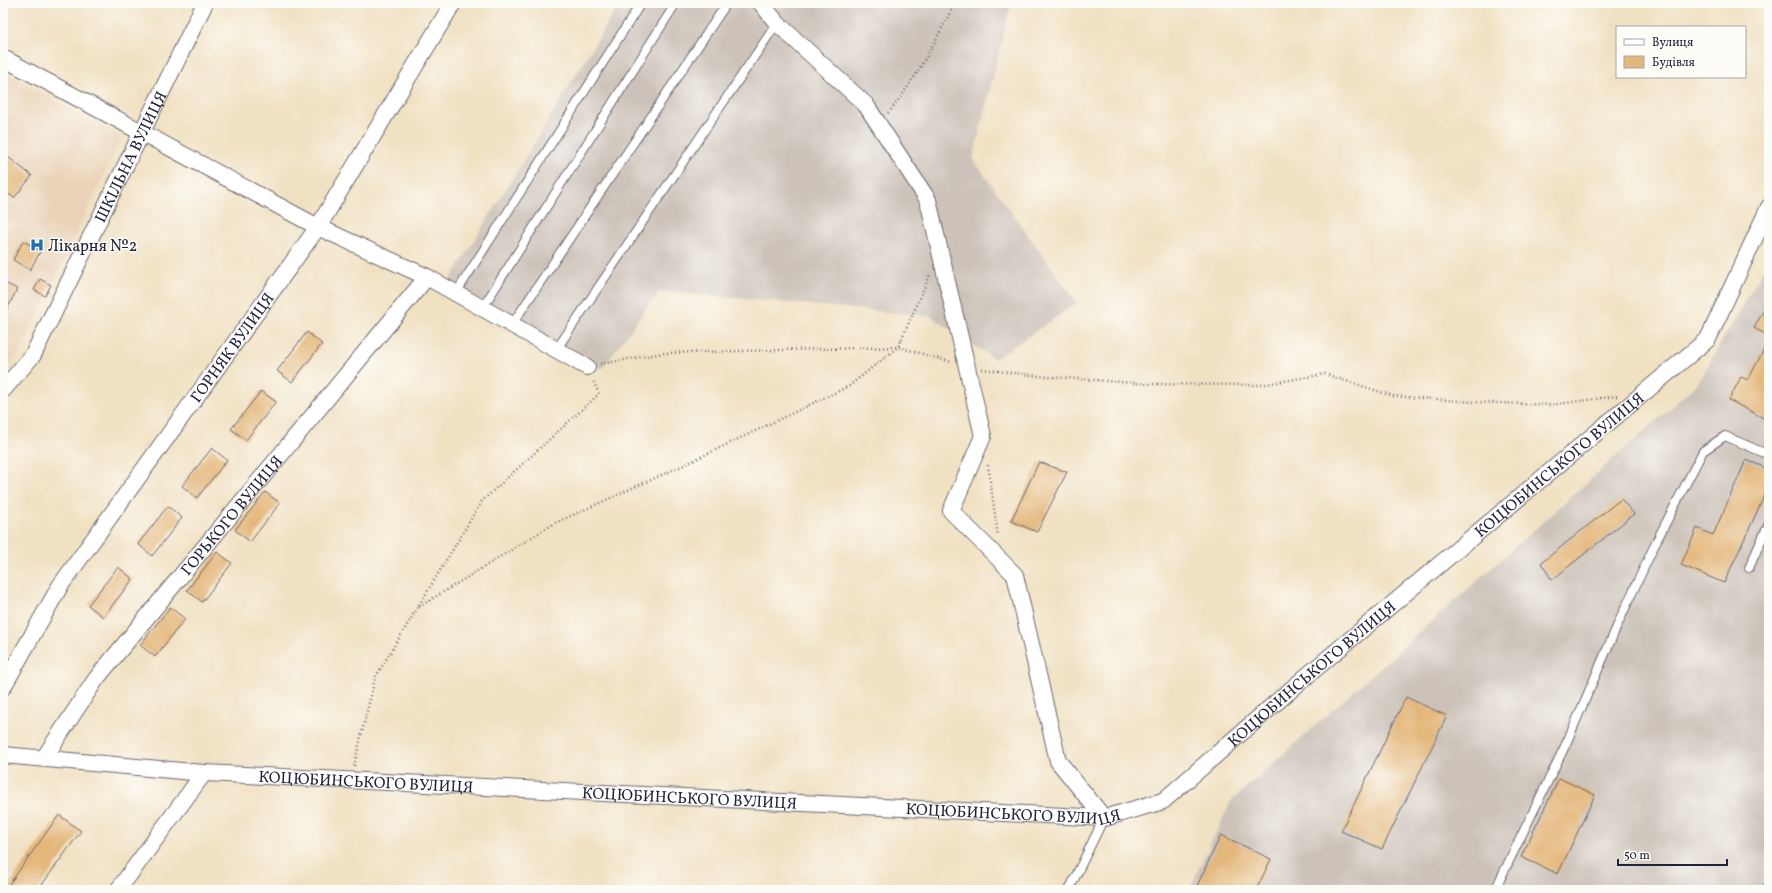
<svg xmlns="http://www.w3.org/2000/svg" width="1772" height="893" viewBox="0 0 1772 893" font-family="Vollkorn,serif">
<style>
.built{fill:#ead3b8}
.industrial{fill:#ccc2b9}
.building{fill:#e4b77c}
.lines{fill:none;stroke-linecap:round;stroke-linejoin:round}
.service-casing{stroke:#6a656b;stroke-width:10}
.minor-casing{stroke:#6a656b;stroke-width:18}
.path{stroke:#6a656b;stroke-width:2.5;stroke-dasharray:1 3;stroke-linecap:butt}
.service{stroke:#fff;stroke-width:8}
.minor{stroke:#fff;stroke-width:16}
.labels{text-anchor:middle;stroke-width:3;stroke-linejoin:round;paint-order:stroke}
.street-label{font-size:16px;fill:#22223b;stroke:#fdfcf7}
.poi-label{font-size:16px;fill:#22223b;stroke:#fdfcf7;text-anchor:start}
</style>
<rect width="100%" height="100%" fill="#fdfcf7"/>
<filter id="ink" filterUnits="userSpaceOnUse"><feTurbulence type="fractalNoise" baseFrequency=".025" numOctaves="2"/><feDisplacementMap in="SourceGraphic" scale="8" xChannelSelector="R" yChannelSelector="G"/><feConvolveMatrix kernelMatrix="1 2 1 2 8 2 1 2 1" color-interpolation-filters="sRGB"/></filter>
<filter id="wash" filterUnits="userSpaceOnUse"><feTurbulence type="fractalNoise" baseFrequency=".012" numOctaves="4" result="noise"/><feDisplacementMap in="SourceGraphic" scale="16" xChannelSelector="R" yChannelSelector="G"/><feGaussianBlur stdDeviation="0.9" result="paint"/><feColorMatrix in="noise" values="0 0 0 0 0 0 0 0 0 0 0 0 0 0 0 0 0 1.4 0 .05"/><feComposite in="paint" operator="in"/></filter>
<g filter="url(#wash)">
<rect width="100%" height="100%" fill="#f1e1c3"/>
<path class="built" d="M3 71 121 138 21 351 3 372Z"/>
<path class="industrial" d="M620 3H1011L973 159 1077 303 995 359 930 316 659 291 602 369 449 282Z
M1765 267 1769 269V890H1189L1231 801 1697 384Z"/>
<g id="blocks">
<path class="building" d="M3 153 32 176 14 198 3 190Z
M23 241 41 250 30 270 13 260Z
M40 279 51 285 45 296 34 290Z
M3 282 17 289 3 318Z
M1769 300V336L1754 328Z
M307 332 322 344 292 382 277 371Z
M1769 340V421L1729 400 1741 377 1748 380Z
M261 391 276 402 246 440 231 429Z
M212 448 227 460 197 498 182 486Z
M1746 460 1769 469V486L1724 583 1681 565 1697 528 1713 535Z
M1039 462 1067 472 1037 532 1011 521Z
M265 492 280 503 250 542 235 530Z
M1621 499 1634 514 1552 580 1541 563Z
M168 506 182 518 152 556 138 544Z
M217 552 232 563 202 602 187 590Z
M118 567 133 579 103 617 88 605Z
M170 607 185 619 155 657 140 645Z
M1406 697 1447 716 1382 849 1341 831Z
M1559 778 1595 795 1558 874 1521 857Z
M59 815 81 831 38 890H5Z
M1221 835 1271 859 1256 890H1195Z"/>
</g>
</g>
<g filter="url(#ink)">
<use href="#blocks" fill-opacity="0" stroke="#6a656b" stroke-width="1"/>
<g class="lines">
<defs>
<path id="service" d="M456 293 641 3
M483 307 676 3
M511 326 727 3
M556 350 777 23
M1749 568 1769 523
M1069 890 1104 818
M1495 890 1566 744 1621 617 1657 540 1703 451 1725 436 1769 455
M1767 890 1769 884"/>
<g id="minor">
<path d="M761 3 777 23 866 105 928 200 983 436 951 511 1015 575 1058 761 1104 818"/>
<path d="M3 58 318 227 427 277 587 367"/>
<path id="s1" d="M3 390 33 355 205 3"/>
<path id="s2" d="M3 687 60 586 318 227 453 3"/>
<path id="s3" d="M3 755 204 773 1104 818 1163 801 1302 680 1708 339 1769 207"/>
<path id="s4" d="M44 758 96 679 427 277"/>
<path d="M118 890 204 773"/>
</g>
</defs>
<use href="#service" class="service-casing"/>
<use href="#minor" class="minor-casing"/>
<path class="path" d="M888 113C916 80 935 41 955 3
M600 364 664 353 898 347 951 362
M982 369 1038 376 1148 384 1260 385 1325 374 1393 396 1474 402 1551 405 1617 396
M988 465 998 536
M419 607 555 523 684 465 849 386 898 347 930 275
M354 766 375 678 482 501 599 394 593 380"/>
<use href="#service" class="service"/>
<use href="#minor" class="minor"/>
</g>
</g>
<defs>
<symbol id="hospital-bare" viewBox="-9 -9 18 18"><path d="M-5-5h3v3.5h4V-5h3V5h-3V1.5h-4V5h-3Z" fill="#1f6fb2" stroke="#fdfcf7" stroke-width="2.5" paint-order="stroke"/></symbol>
</defs>
<g fill-rule="evenodd">
<use href="#hospital-bare" x="27" y="235" width="20" height="20"/>
</g>
<g class="labels">
<g class="street-label">
<text dy="6" stroke="none"><textPath href="#s1" startOffset="267">ШКІЛЬНА ВУЛИЦЯ</textPath></text>
<text dy="6" stroke="none"><textPath href="#s2" startOffset="410">ГОРНЯК ВУЛИЦЯ</textPath></text>
<text dy="6" stroke="none"><textPath href="#s3" startOffset="1684">КОЦЮБИНСЬКОГО ВУЛИЦЯ</textPath></text>
<text dy="6" stroke="none"><textPath href="#s4" startOffset="307">ГОРЬКОГО ВУЛИЦЯ</textPath></text>
<text dy="6" stroke="none"><textPath href="#s3" startOffset="1360">КОЦЮБИНСЬКОГО ВУЛИЦЯ</textPath></text>
<text dy="6" stroke="none"><textPath href="#s3" startOffset="364">КОЦЮБИНСЬКОГО ВУЛИЦЯ</textPath></text>
<text dy="6" stroke="none"><textPath href="#s3" startOffset="688">КОЦЮБИНСЬКОГО ВУЛИЦЯ</textPath></text>
<text dy="6" stroke="none"><textPath href="#s3" startOffset="1012">КОЦЮБИНСЬКОГО ВУЛИЦЯ</textPath></text>
</g>
<g class="poi-label">
<text x="48" y="251">Лікарня №2</text>
</g>
</g>
<rect width="1772" height="893" fill="none" stroke="#fdfcf7" stroke-width="16"/>
<rect x="1616" y="26" width="130" height="52" fill="#fdfcf7" stroke="#a5a5ac"/>
<rect x="1624" y="39" width="20" height="6" fill="#ffffff" stroke="#a5a5ac"/>
<text x="1652" y="46" font-size="12" fill="#22223b">Вулиця</text>
<rect x="1624" y="56" width="20" height="12" fill="#e4b77c" stroke="#a5a5ac"/>
<text x="1652" y="66" font-size="12" fill="#22223b">Будівля</text>
<path d="M1618 859v6h109v-6" fill="none" stroke="#22223b" stroke-width="2"/>
<text x="1624" y="859" font-size="12" fill="#22223b" stroke="#fdfcf7" stroke-width="3" paint-order="stroke">50 m</text>
</svg>
